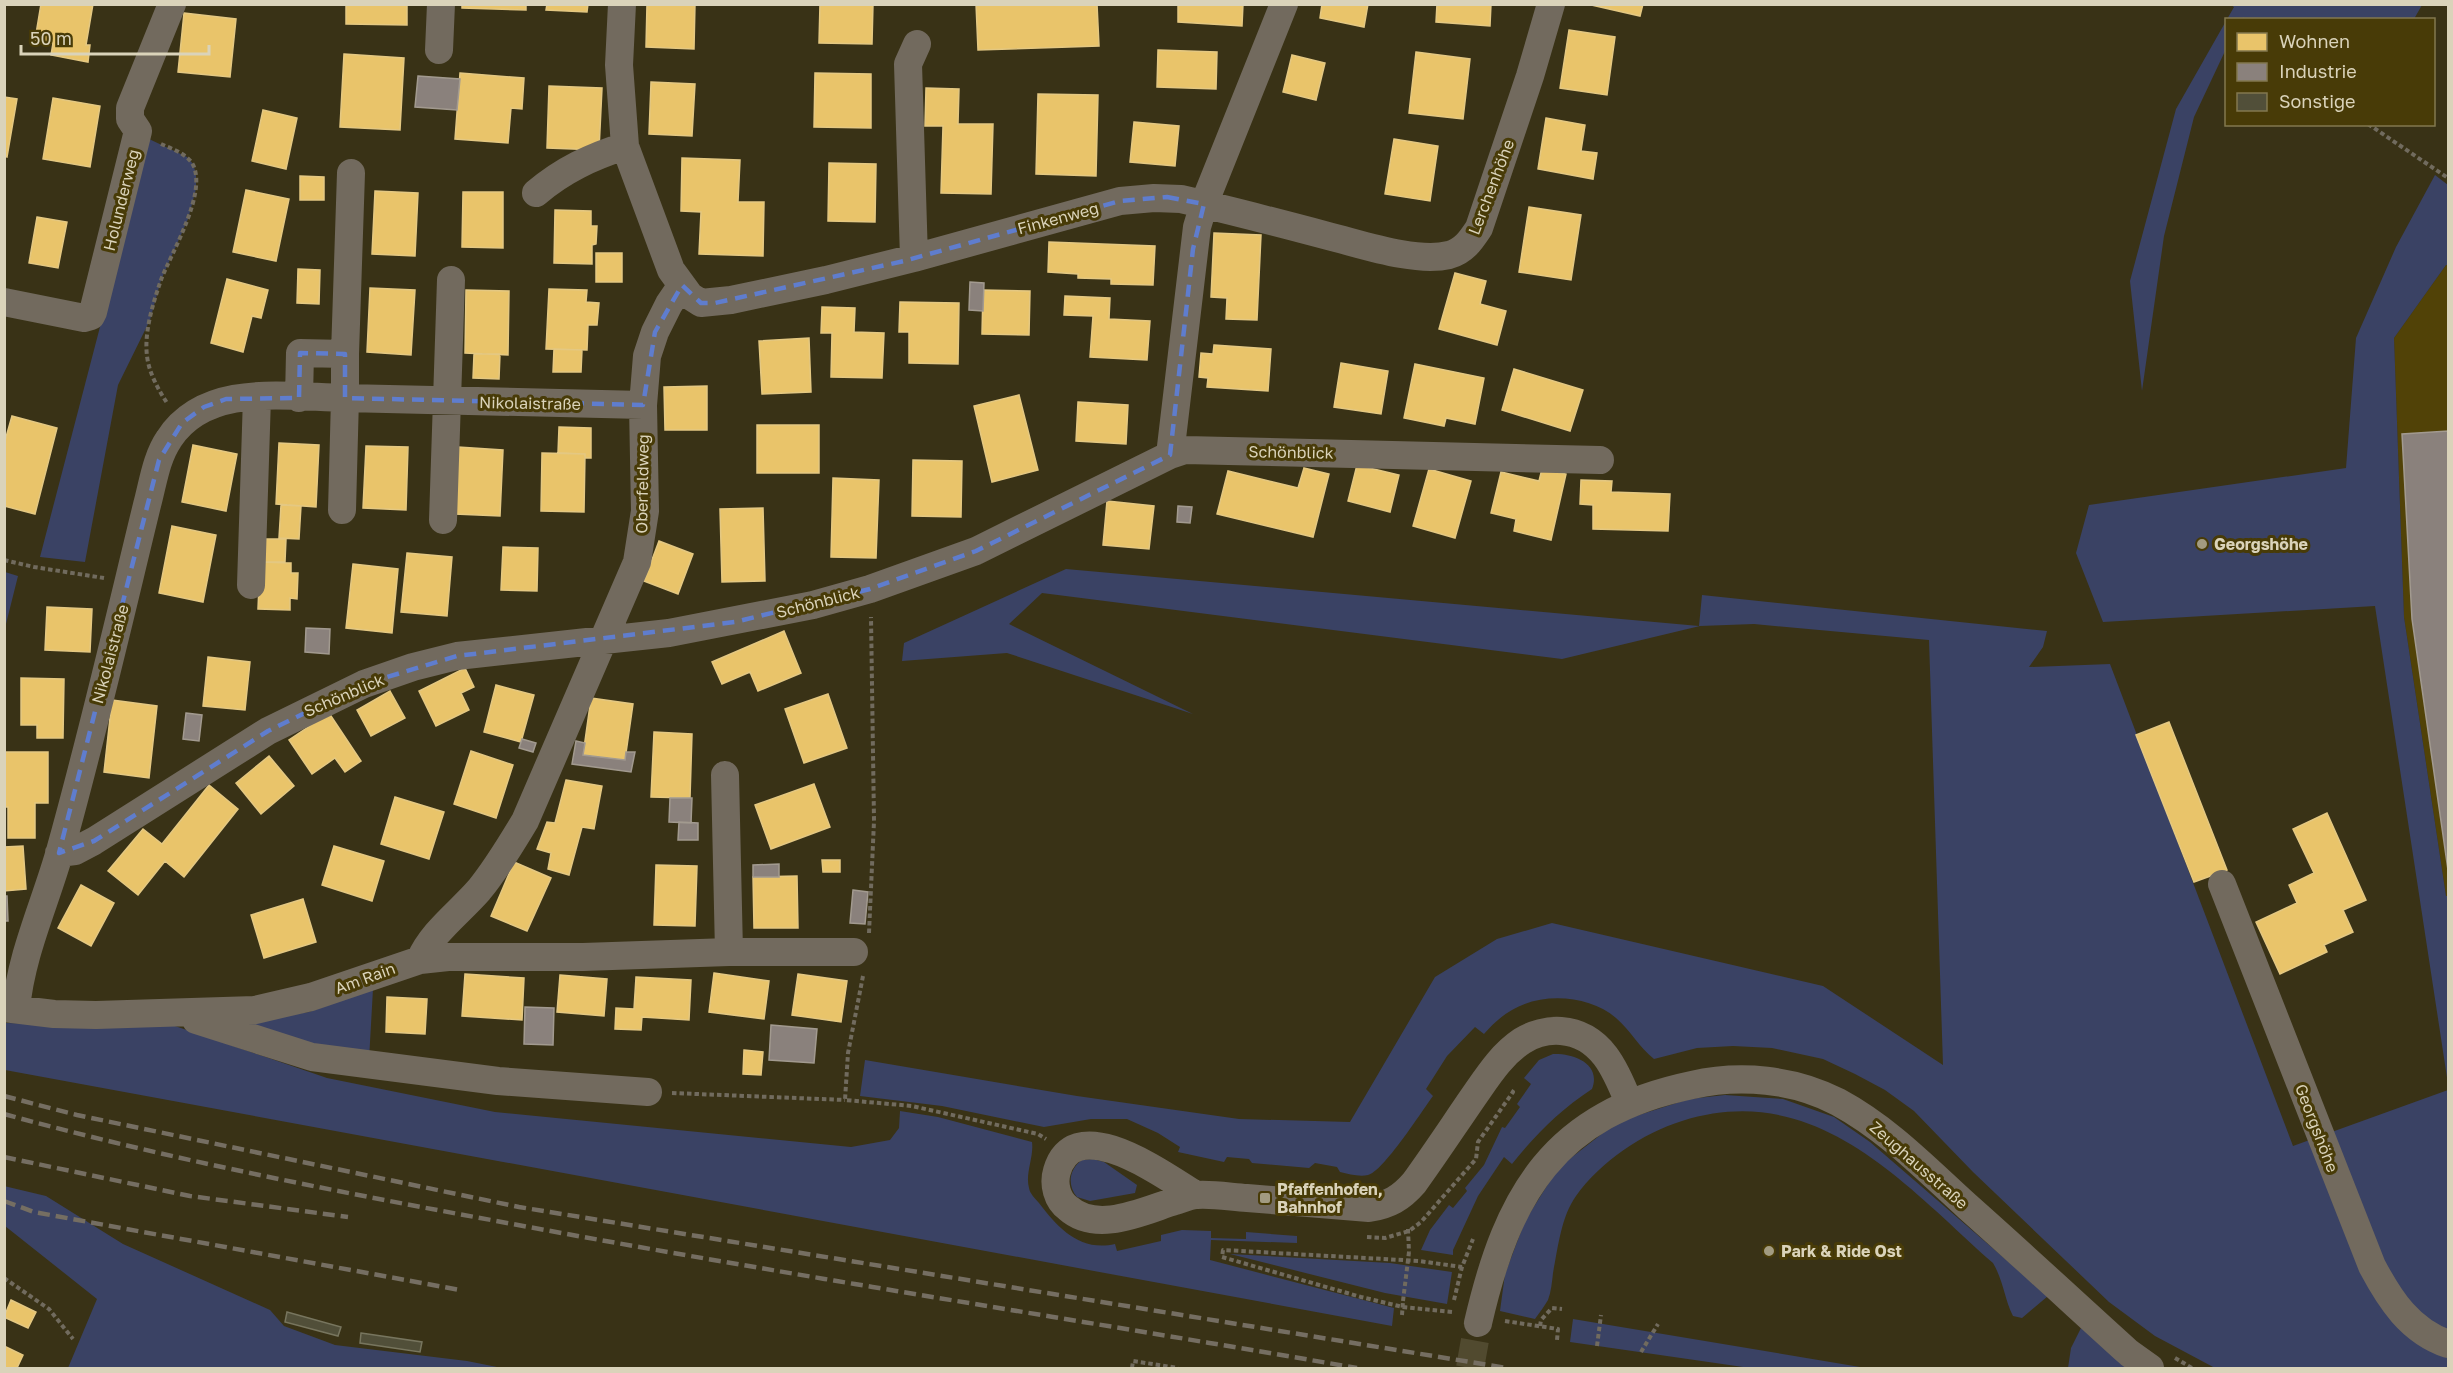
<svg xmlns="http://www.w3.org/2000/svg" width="2453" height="1373" viewBox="0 0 2453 1373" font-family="'Golos Text',sans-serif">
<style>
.built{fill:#514207}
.green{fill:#3a4264}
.homes{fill:#e9c46a;stroke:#e4c882;stroke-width:1.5}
.industry{fill:#8a817c;stroke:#a29a8f;stroke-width:1.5}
.building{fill:#514f39;stroke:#77755e;stroke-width:1.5}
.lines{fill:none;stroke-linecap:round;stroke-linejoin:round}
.minor-tunnel{stroke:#514a2f;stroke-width:28;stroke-dasharray:28 14;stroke-linecap:butt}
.path{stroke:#716b5e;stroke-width:4;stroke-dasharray:4.5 3;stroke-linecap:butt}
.minor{stroke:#726a5e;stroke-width:28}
.rail{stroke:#756e62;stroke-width:4.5;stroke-dasharray:12 6;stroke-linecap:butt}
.path-bridge{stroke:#716b5e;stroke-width:4;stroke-dasharray:4.5 3;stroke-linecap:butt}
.marked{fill:none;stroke:#5f7dce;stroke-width:4.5;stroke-dasharray:12 8;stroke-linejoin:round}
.poi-dot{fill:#a29b81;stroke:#483b07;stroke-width:2}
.labels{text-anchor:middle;stroke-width:6;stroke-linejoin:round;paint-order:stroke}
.street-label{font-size:16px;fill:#dad3ba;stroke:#483b07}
.poi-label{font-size:16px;font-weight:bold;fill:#dad3ba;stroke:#483b07;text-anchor:start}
</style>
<rect width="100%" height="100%" fill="#393216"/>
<path class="built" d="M2446 265H2448V896H2446L2404 617 2394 338Z"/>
<path class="green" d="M2231 5H2422L2414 19 2226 20V49L2194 117 2164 236 2142 391 2130 281 2176 109 2234 7Z
M149 139 187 157 193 164 196 174V189L188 219 161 280 150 320 118 385 85 562 40 557Z
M2435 175 2448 185V265H2446L2394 338 2404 617 2446 896H2448V1084L2375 606 2103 622 2076 553 2089 505 2346 468 2356 338 2396 247Z
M1066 569 1699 626 1702 595 2047 631 2043 647 2029 667 2110 664 2293 1146 2448 1090V1368H2215L2155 1336 2109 1302 1973 1172 1914 1111 1885 1090 1855 1074 1823 1059 1772 1048 1733 1046 1697 1048 1654 1059C1639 1047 1630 1030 1616 1018 1589 995 1542 992 1512 1010 1501 1016 1492 1025 1484 1034L1475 1027 1447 1056 1426 1089 1433 1096C1422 1111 1383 1172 1368 1175 1359 1177 1349 1174 1340 1172L1337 1167 1315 1163 1309 1168 1252 1163 1249 1159 1227 1157 1224 1162 1178 1152 1180 1147 1158 1133 1127 1119H1091L1044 1127 942 1106 860 1096 865 1060 1077 1096 1239 1119 1350 1122 1435 977 1497 939 1552 923 1823 986 1943 1065 1929 640 1754 624 1700 626 1562 659 1042 593 1009 624 1193 714 1007 653 902 661 904 643Z
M5 572 18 576 5 628 4 572Z
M373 989 369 1060 216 1026 309 1012Z
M4 1023 175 1026 327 1078 495 1112 851 1147 890 1140 899 1128 900 1111 938 1117 1032 1142C1034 1157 1025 1173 1029 1188 1030 1194 1035 1198 1039 1203 1058 1228 1080 1252 1115 1244L1117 1251 1161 1241V1235L1182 1230 1211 1231V1238L1246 1239V1232L1297 1236V1243L1211 1240 1210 1260 1394 1308 1392 1326 5 1070Z
M1553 1054C1572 1053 1602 1063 1592 1089 1560 1110 1536 1134 1512 1164L1504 1157 1478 1196 1453 1250V1255L1421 1250 1430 1230 1449 1205 1453 1208 1467 1191 1465 1188 1484 1165 1502 1127 1505 1128 1520 1107 1517 1104 1531 1084 1524 1078 1539 1060Z
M1725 1095 1783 1099 1834 1117 1870 1142 2048 1296 2022 1318 2013 1316C2004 1298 2004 1282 1993 1263 1903 1183 1816 1079 1682 1121 1643 1133 1600 1162 1576 1196 1561 1217 1558 1248 1553 1273 1552 1282 1551 1292 1548 1300 1544 1307 1539 1313 1535 1319L1500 1311 1505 1274 1525 1221 1558 1168 1617 1122 1689 1099Z
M1093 1159 1104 1162 1137 1185 1135 1193 1090 1201 1077 1197C1067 1185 1069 1169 1082 1160Z
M4 1186 46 1196 123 1244 270 1310 284 1326 335 1345 467 1361 502 1368H68L97 1299 5 1226Z
M1230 1254 1390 1263 1452 1272 1447 1304 1385 1293Z
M1573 1319 1866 1368H1750L1570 1342Z
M2081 1328 2131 1368H2068L2071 1348Z"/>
<path class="homes" d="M41 4H93L86 45H90L88 62 51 55 53 43 35 40Z
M346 4H407V25L346 24Z
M462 4H526V10L462 8Z
M547 4H588L587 12 546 10Z
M647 4H695L694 49 646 47Z
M820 4H873L872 44 819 43Z
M976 4H1097L1099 46 978 50Z
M1178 4H1243L1242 26 1178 22Z
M1322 4H1368L1364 27 1320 18Z
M1437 4H1491L1490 26 1436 22Z
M1587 4H1643L1640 16Z
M184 13 236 19 230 77 178 72Z
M1569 30 1615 37 1607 95 1560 88Z
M1158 50 1217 52 1216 89 1157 87Z
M1416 52 1470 59 1463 119 1409 113Z
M344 54 404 58 400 130 340 127Z
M1292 55 1325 63 1316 100 1283 92Z
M460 73 524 78 522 109 511 108 508 143 455 139Z
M815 73 871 74V128L814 127Z
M651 82 695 84 692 136 649 134Z
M549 86 602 88 599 150 547 148Z
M926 88 959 89 958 124H993L991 194 941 193 943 126H925Z
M1038 94 1098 95 1096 176 1036 174Z
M4 97 17 99 7 157 4 156Z
M53 98 100 106 90 167 43 159Z
M263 110 297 118 286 169 252 161Z
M1546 118 1585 125 1581 151 1597 153 1593 179 1538 169Z
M1134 122 1179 126 1175 166 1130 162Z
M1394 139 1438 146 1430 201 1385 194Z
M682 158 740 160 738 202H764L763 256 699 254 701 212 681 211Z
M829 163 876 164 875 222 828 221Z
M300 176 324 177V200H300Z
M246 190 289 199 276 261 233 252Z
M375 191 418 193 415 256 372 254Z
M463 192H503V248L462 247Z
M1529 207 1581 215 1571 280 1519 272Z
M555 210 591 211V226H597L596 244 592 245V264L554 263Z
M37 217 67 222 58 268 29 263Z
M1214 233 1261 235 1257 320 1226 319 1227 298 1211 297Z
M1049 242 1155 246 1153 285 1111 284V279L1078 278V274L1048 272Z
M596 253H622V282H596Z
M298 269 320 270 319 304 297 303Z
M1455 273 1486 281 1480 304 1506 311 1497 345 1439 329Z
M227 279 268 290 261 318 252 316 243 352 211 343Z
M370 288 415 290 411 355 367 352Z
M549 289 587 290 586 302 599 303 597 325H588L587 350 546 349Z
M466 290 509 291 508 355 465 353Z
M983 290 1030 291 1029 335 982 334Z
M1065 296 1110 298 1109 319 1150 321 1147 360 1090 357 1093 316 1064 315Z
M900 302 959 303 958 364 909 363V332H899Z
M822 307 855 308 854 332 884 333 882 378 831 377 832 333H821Z
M809 338 811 392 762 394 759 341Z
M1214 345 1271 349 1268 391 1207 387 1208 378 1199 377 1201 353 1213 354Z
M554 349 582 350 581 372H553Z
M474 354H500L499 379 473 378Z
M1341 363 1388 371 1381 414 1334 407Z
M1415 364 1484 378 1475 424 1446 418 1444 426 1404 418Z
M1514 369 1583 390 1570 431 1502 410Z
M707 386V430H665L664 387Z
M1019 395 1038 470 992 482 974 406Z
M1078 402 1128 405 1126 444 1076 441Z
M12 416 57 428 35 514 4 506V444Z
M757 425H819V473H757Z
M559 427 591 428V458H585V454L558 453Z
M279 443 319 445 316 507 276 504Z
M193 445 237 454 226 511 182 502Z
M366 446 408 447 406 510 363 508Z
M458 447 503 450 500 516 455 514Z
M542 453 585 454 584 512 541 511Z
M913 460 962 461 961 517 912 516Z
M1357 465 1399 475 1390 512 1348 501Z
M1304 468 1329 474 1313 537 1217 514 1228 471 1298 488Z
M1429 469 1471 481 1455 538 1413 526Z
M1542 469 1566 474 1551 540 1514 531 1516 519 1491 513 1501 472 1539 481Z
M833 478 879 480 876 558 831 557Z
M1581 480 1612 481 1611 492 1670 494 1668 531 1593 529V505L1580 504Z
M1107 501 1154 506 1149 549 1103 545Z
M281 505 301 506 299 539 279 538Z
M763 508 765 581 722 582 720 509Z
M172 526 216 535 203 602 159 593Z
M261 539H286L285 562H260Z
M659 541 693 554 678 594 644 581Z
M503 547 538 548 537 591 501 590Z
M407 553 452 557 447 616 401 612Z
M260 562 291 563V573H298L297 599 290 598V610L258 609Z
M353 564 398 569 392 633 346 628Z
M47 607 92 609 90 652 45 650Z
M784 631 801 673 758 691 750 672 722 684 712 662Z
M208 657 250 662 245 710 203 706Z
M465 668 474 687 461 693 469 710 436 726 419 691Z
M21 678 64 679 63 738H37V725H21Z
M496 685 534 695 521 742 484 732Z
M390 691 405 718 371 736 357 710Z
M828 694 847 748 804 763 785 709Z
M591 698 633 704 625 760 583 755Z
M112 700 157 706 149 778 104 772Z
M329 713 361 761 345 772 335 758 312 774 289 740Z
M2169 722 2227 870 2194 882 2136 735Z
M654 732 692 734 690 798 651 797Z
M471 751 513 765 496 818 454 804Z
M4 752H48V803H35V838H8V807H4Z
M269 756 294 786 261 814 236 783Z
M566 780 602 786 594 829 582 827 569 875 548 869 551 853 537 849 547 822 555 823Z
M814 784 830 827 771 849 755 805Z
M209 785 238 809 184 877 165 861 138 895 108 871 143 829 162 844Z
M395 797 444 812 429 859 381 844Z
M2327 813 2366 900 2343 910 2353 932 2324 945 2327 952 2280 974 2256 922 2297 903 2289 885 2314 873 2293 829Z
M23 846 26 889 4 891V847Z
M334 846 384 861 372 901 322 885Z
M822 860H840V872H823Z
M514 862 551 878 527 931 491 916Z
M656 865 697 866 695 926 654 925Z
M797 876 798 928H754L753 877Z
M81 885 114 903 91 946 58 928Z
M303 899 316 942 264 958 251 915Z
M714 973 769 981 764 1019 709 1012Z
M465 974 524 978 522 1020 462 1016Z
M798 974 847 981 841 1022 792 1015Z
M560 975 607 979 604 1016 557 1012Z
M636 977 691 980 689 1020 642 1017 641 1030 615 1029 616 1008 634 1009Z
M387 997 427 999 425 1034 386 1032Z
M744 1050 763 1052 761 1075 743 1074Z
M11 1300 36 1312 28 1328 4 1317Z
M4 1346 23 1355 17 1368H4Z"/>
<path class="industry" d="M418 76 460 79 457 110 415 107Z
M970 282 984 283 983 311 969 310Z
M2448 431V870L2412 619 2402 434Z
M1178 506 1192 507 1190 523 1177 522Z
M306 628 330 629 329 654 305 652Z
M186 713 202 715 199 741 183 739Z
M522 739 536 743 533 752 519 748Z
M576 741 585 743 583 755 625 760 626 752H635L631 772 572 764Z
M670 798H692L691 823 669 822Z
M679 822 698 823V840H678Z
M779 864V877H753V865Z
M853 890 868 892 865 924 850 923Z
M4 896H7L8 921H4Z
M525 1007 554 1008 553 1045 524 1044Z
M771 1025 817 1029 814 1063 769 1060Z"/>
<path class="building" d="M287 1312 341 1327 338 1336 285 1322Z
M361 1333 422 1342 420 1352 360 1343Z"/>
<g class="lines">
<path class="minor-tunnel" d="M1470 1368 1478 1323"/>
<path class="path" d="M2242 19 2243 20
M2368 124 2448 178
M161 144C172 149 185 153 192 163 209 191 171 253 161 280 153 303 144 332 147 356 149 373 158 389 167 403
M4 560 34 567 104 578
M869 933 874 821 871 617
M863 976 848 1053 845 1100 912 1106 1038 1134 1046 1139
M672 1093 845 1100
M1408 1229 1409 1252
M1367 1237 1385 1238 1409 1231 1421 1222 1476 1159 1478 1142 1513 1092 1510 1090
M4 1278 49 1309 73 1339
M1454 1300 1462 1267 1473 1239
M1452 1312 1403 1307 1361 1297 1222 1257 1223 1250 1419 1261 1462 1267
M1402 1315 1403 1301
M1505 1321 1558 1329 1557 1340
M1540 1326 1541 1320 1552 1308 1562 1309
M1597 1346 1601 1315
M1641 1352 1658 1324
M2175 1358 2192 1368
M1132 1368 1133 1361 1178 1368"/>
<path class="minor" d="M622 4 619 65 625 146 671 270 690 296 701 303 731 300 826 280 914 258 1120 201 1154 198 1181 199C1230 210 1279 223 1328 236 1361 244 1415 263 1449 255 1464 251 1471 240 1479 228L1530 76 1551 4
M439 50 441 4
M536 193C563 170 591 157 625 146
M914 258 908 64 917 44
M4 302 84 318 91 316 93 312 138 131 130 119V108L172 4
M345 354 351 173
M1170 455 1197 227 1204 204 1284 4
M342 510 345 398 643 405
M443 520 451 280
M251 585 257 397
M725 775 729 952
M59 853 75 851 94 841 268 731 364 684 413 667 457 656 669 633 813 605 870 589 976 551 1170 455 1185 450 1600 460
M2222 884 2372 1266C2390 1300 2410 1331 2448 1344
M420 960C432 932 459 913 479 890 497 868 511 844 525 821L637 562 645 511 643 405 647 356 655 332 669 304 682 285
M4 1008 54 1014 96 1015 255 1010 311 997 420 960 448 957H583L729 952H854
M16 1009C21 954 45 904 60 851 92 737 119 620 147 505 153 483 156 458 169 439 206 382 287 397 345 398V354L300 353 299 398
M196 1020 312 1057 498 1081 648 1092
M1196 1195C1166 1177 1075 1109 1057 1171 1053 1184 1057 1200 1068 1208 1097 1234 1143 1211 1175 1201 1182 1199 1190 1195 1197 1195 1213 1194 1231 1197 1247 1198 1288 1201 1328 1205 1369 1208 1389 1205 1401 1198 1414 1183 1435 1154 1454 1125 1474 1096 1488 1076 1501 1055 1522 1041 1533 1034 1548 1030 1561 1031 1601 1034 1616 1070 1629 1103
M1478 1323C1508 1193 1554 1114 1692 1085 1740 1074 1794 1079 1838 1102 1888 1129 1926 1169 1968 1207 2022 1255 2075 1304 2129 1353L2150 1368"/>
<path class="rail" d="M4 1096 77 1115 519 1207 1507 1368
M4 1114C164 1158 328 1190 491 1220 779 1274 1068 1318 1357 1368
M4 1157 190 1196 348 1217
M4 1201 34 1212 460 1290"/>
<path class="path-bridge" d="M1403 1301 1409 1252"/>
</g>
<path class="marked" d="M1167 197 1204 204 1193 249 1170 455 976 551 870 589 735 622 457 656 364 684 268 731 94 841 59 853 159 460 182 423 204 407 226 399 299 398 300 353 345 354V398L643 405 655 332 682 285 701 303H715L904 261 1120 201Z"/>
<g class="poi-dot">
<circle cx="2202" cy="544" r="6"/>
<rect x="1259" y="1192" width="12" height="12" rx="3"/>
<circle cx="1769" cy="1251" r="6"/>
</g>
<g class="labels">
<g class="street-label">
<text transform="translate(1491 187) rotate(-69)" y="6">Lerchenhöhe</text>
<text transform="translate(121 200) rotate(-76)" y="6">Holunderweg</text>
<text transform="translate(1058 218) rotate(-15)" y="6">Finkenweg</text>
<text transform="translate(530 403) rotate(1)" y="6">Nikolaistraße</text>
<text transform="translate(1291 452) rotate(1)" y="6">Schönblick</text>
<text transform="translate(642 484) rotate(-89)" y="6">Oberfeldweg</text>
<text transform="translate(818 602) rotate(-14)" y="6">Schönblick</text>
<text transform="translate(110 654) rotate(-75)" y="6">Nikolaistraße</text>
<text transform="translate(344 695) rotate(-23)" y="6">Schönblick</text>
<text transform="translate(365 978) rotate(-20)" y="6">Am Rain</text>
<text transform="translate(2317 1128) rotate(69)" y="6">Georgshöhe</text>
<text transform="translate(1919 1165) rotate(41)" y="6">Zeughausstraße</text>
</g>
<g class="poi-label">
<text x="2214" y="550">Georgshöhe</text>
<text x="1277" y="1195">Pfaffenhofen,<tspan x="1277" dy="18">Bahnhof</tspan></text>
<text x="1781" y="1257">Park &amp; Ride Ost</text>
</g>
</g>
<rect width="2453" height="1373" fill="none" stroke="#dad3ba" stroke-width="12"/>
<rect x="2225" y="18" width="210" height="108" fill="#483b07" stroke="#82784f" stroke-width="1.5"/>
<rect x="2237" y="33" width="30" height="18" fill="#e9c46a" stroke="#82784f" stroke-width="1.5"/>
<text x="2279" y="48" font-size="18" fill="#dad3ba">Wohnen</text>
<rect x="2237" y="63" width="30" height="18" fill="#8a817c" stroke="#82784f" stroke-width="1.5"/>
<text x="2279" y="78" font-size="18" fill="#dad3ba">Industrie</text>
<rect x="2237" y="93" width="30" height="18" fill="#514f39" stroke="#82784f" stroke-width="1.5"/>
<text x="2279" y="108" font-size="18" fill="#dad3ba">Sonstige</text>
<path d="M21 45v9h188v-9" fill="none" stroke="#dad3ba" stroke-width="3"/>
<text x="30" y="45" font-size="18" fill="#dad3ba" stroke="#483b07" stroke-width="4.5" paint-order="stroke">50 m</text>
</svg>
